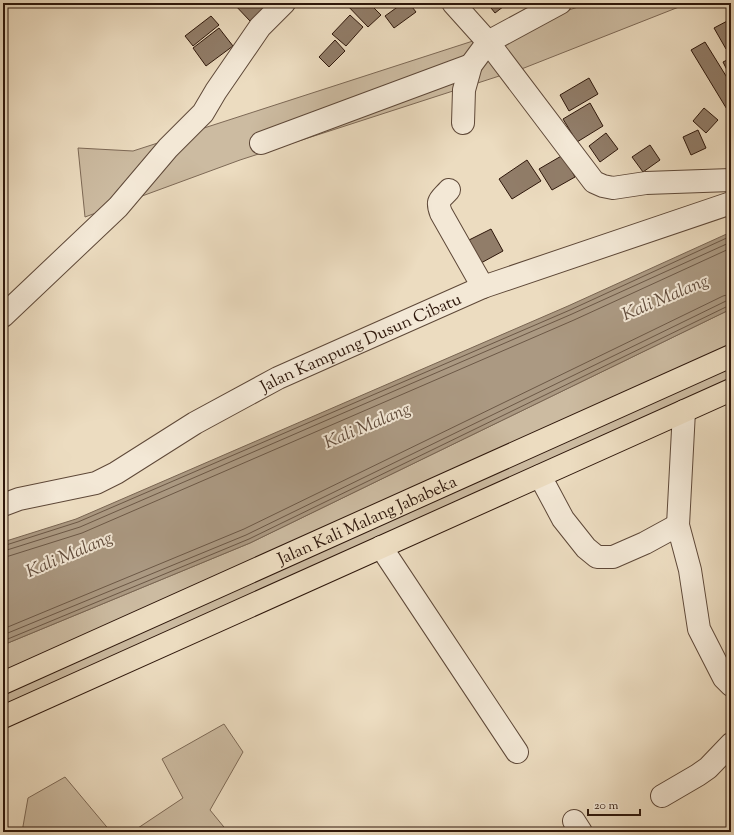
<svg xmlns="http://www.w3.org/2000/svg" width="734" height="835" viewBox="0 0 734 835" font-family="'Sorts Mill Goudy',serif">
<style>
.green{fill:#ccbba1;stroke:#7d6956}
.water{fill:#ab9982;stroke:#796552}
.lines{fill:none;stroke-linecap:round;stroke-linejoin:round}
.shore{stroke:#6c5846;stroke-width:1}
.building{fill:#917d69;stroke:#2e170b}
.minor-casing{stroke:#5e4838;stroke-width:24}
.major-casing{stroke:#2e170b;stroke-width:24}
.minor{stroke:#f3e8d6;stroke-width:22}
.major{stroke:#ecdcc0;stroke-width:22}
.labels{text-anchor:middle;stroke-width:4;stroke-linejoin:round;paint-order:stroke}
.street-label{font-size:17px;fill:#2e170b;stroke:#f3e8d6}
.water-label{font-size:18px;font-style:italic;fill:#604b3b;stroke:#f3e8d6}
</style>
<rect width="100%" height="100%" fill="#ecdcc0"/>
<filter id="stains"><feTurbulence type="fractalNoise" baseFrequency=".005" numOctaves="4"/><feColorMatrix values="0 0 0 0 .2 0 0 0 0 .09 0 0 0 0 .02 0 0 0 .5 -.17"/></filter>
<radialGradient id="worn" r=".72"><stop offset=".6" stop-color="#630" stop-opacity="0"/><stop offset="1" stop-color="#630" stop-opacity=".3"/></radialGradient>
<path class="green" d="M586 3H689L524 68 240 160 85 217 78 148 133 151 578 7Z
M731 309V389L3 717V645L250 543Z
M224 724 243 752 210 810 228 832H132L183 798 162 759Z
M65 777 111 832H22L28 798Z"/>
<path class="water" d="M731 232V309L250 543 3 645V542L76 519 568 306Z"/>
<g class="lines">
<path class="shore" d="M3 546 78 522 570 310 731 236
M3 551 7 550 80 527 572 314 731 242
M3 557 9 556 82 533 574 320 731 248
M3 629 244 529 723 296 731 294
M3 635 246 535 726 301 731 300
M3 641 249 539 728 306 731 305"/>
</g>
<path class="building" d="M233 3H264L267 5 250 21Z
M345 3H369L381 15 368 27Z
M403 3H409L416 12 394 28 385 16Z
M487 3H508L495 13Z
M350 15 363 27 346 46 332 34Z
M211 16 219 25 193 46 185 36Z
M731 19V47L726 49 714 28Z
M219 28 233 46 206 66 193 48Z
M335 40 345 51 329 67 319 57Z
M705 42 731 84V108L728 111 691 50Z
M731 58V73L729 74 723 62Z
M589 78 598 94 569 111 560 95Z
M590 103 603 126 577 142 563 119Z
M704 108 718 120 706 133 693 121Z
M698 130 706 148 691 155 683 137Z
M606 133 618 149 600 162 589 146Z
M650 145 660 160 643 172 632 157Z
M563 155 575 177 552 190 539 169Z
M527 160 541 181 512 199 499 179Z
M491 229 503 251 481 263 469 240Z"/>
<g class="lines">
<defs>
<g id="minor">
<path d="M453 3 488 42 594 182 603 186 613 188 646 183 731 180"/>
<path d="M463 123 464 90 471 65 488 42 560 3"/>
<path d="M261 143 471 65"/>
<path d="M449 190C440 200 436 200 441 213L483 287"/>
<path d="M3 316 118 207 168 148 203 113 216 91 260 27 284 3"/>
<path d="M684 411 678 525 690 570 699 629 724 678 731 685"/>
<path d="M540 476 563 519 586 548 597 557H613L645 543 678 525"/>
<path id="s1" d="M3 505 19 499 96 483 116 473 195 423 278 378 483 287 731 203"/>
<path d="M381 547 517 752"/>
<path d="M662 796 698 775 708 768 731 744"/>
<path d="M574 821 581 832"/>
</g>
<g id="major">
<path id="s2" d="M3 683 731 356"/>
<path d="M3 717 731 390"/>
</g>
</defs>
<use href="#minor" class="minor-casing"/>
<use href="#major" class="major-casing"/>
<use href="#minor" class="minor"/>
<use href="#major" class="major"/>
</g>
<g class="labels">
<g class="street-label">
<text dy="6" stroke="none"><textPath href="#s1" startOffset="396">Jalan Kampung Dusun Cibatu</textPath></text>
<text dy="6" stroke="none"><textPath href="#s2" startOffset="399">Jalan Kali Malang Jababeka</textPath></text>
</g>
<g class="water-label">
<text transform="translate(665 297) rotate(-23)" y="6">Kali Malang</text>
<text transform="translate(367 425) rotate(-23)" y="6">Kali Malang</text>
<text transform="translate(69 554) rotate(-23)" y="6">Kali Malang</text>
</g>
</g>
<rect width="734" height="835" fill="none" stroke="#ecdcc0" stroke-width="16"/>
<rect x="4" y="4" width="726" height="827" fill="none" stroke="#2e170b" stroke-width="2"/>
<rect x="8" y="8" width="718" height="819" fill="none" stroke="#2e170b"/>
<path d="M588 809v6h52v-6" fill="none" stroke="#2e170b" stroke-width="2"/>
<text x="594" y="809" font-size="12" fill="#2e170b" stroke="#f3e8d6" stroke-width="3" paint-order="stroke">20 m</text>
<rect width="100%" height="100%" filter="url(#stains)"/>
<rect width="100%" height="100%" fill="url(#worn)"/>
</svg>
